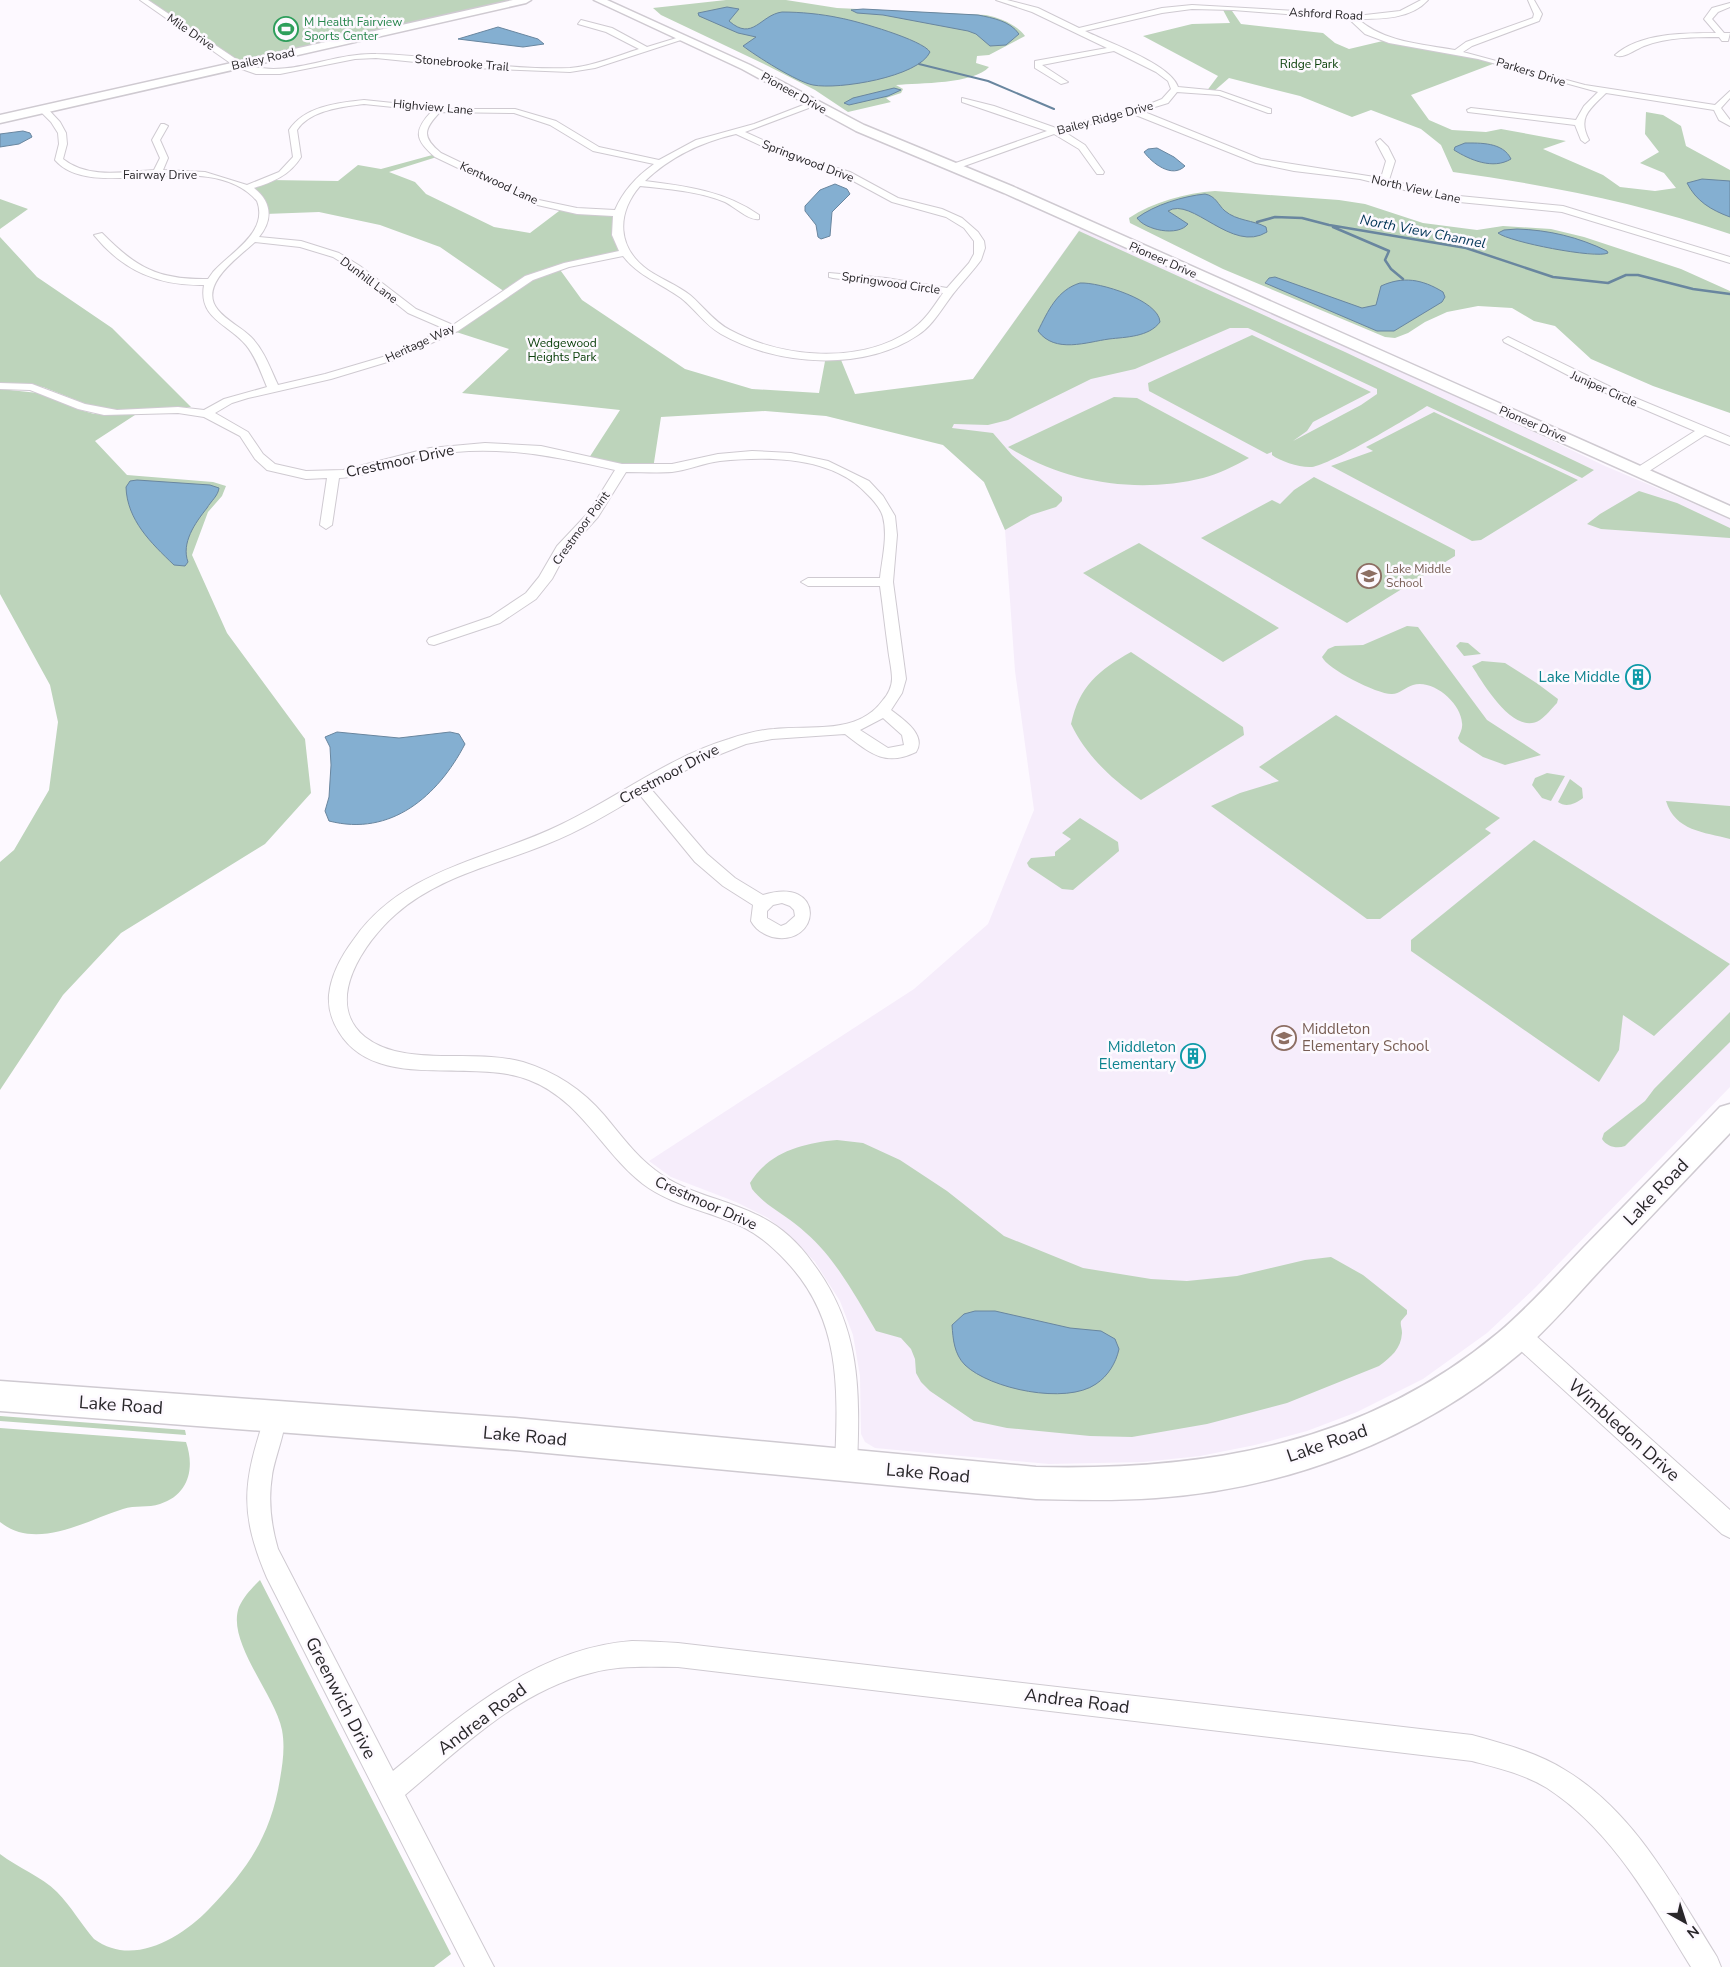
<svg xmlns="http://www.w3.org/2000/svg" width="1730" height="1967" viewBox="0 0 1730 1967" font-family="'Nunito Sans',sans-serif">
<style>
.built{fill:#f6edfb}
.green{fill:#bdd4bb}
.water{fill:#84afd1;stroke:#69869f}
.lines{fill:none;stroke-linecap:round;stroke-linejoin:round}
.stream-far1{stroke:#69869f;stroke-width:2}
.stream{stroke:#69869f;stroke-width:2.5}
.street-casing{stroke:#cfcad1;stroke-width:2}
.secondary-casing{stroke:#cfcad1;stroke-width:3}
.street{fill:#fff;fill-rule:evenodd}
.secondary{fill:#fff;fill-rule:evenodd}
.labels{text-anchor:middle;stroke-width:5;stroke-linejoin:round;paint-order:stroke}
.far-street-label{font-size:12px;fill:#29272a;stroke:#fdf9ff}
.far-leisure-label{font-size:12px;fill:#27864d;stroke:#fdf9ff;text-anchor:start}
.far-park-label{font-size:12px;fill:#0c410c;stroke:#fdf9ff}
.far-education-label{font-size:12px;fill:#785e54;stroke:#fdf9ff;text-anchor:start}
.far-water-label{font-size:14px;font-style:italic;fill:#003556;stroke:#fdf9ff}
.street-label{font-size:15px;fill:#29272a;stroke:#fdf9ff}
.culture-label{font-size:15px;fill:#0d838f;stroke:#fdf9ff;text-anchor:end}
.education-label{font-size:15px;fill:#785e54;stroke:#fdf9ff;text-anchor:start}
.near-street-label{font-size:18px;fill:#29272a;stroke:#fdf9ff}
</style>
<rect width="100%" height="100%" fill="#fdf9ff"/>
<path class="built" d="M1082 226 1428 382 1605 466 1730 519V1087L1535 1288 1487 1333 1423 1379 1357 1412 1307 1431 1255 1445 1200 1456 1143 1462 1049 1464 875 1448 865 1442 861 1434 860 1376 853 1335 840 1301 815 1262 790 1236 768 1218 736 1202 671 1177 649 1161 914 989 988 924 1034 810 1015 671 1005 530 984 482 943 445 953 426 973 379Z"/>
<path class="green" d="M143 0H514L249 59 232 60Z
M726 0H786L837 8 986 15C1000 18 1016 24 1025 36L989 55 977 56 976 63 989 67C974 84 919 83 896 85L903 89 901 93 886 98 891 102 848 112 815 90 764 64 661 15 653 8Z
M1222 8H1230L1241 24 1323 33 1335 43 1349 49 1387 40 1498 62 1411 95 1429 120 1452 130 1486 132 1501 129 1566 141 1543 149 1603 175 1620 187 1655 191 1676 188 1664 173 1640 163 1659 152 1645 134 1646 112 1663 115 1681 126 1686 146 1730 170V234C1640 203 1547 185 1453 172L1441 145 1421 129 1371 110 1352 117 1300 96 1229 78 1213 92H1206L1218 76 1143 36 1192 24 1230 23Z
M436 154 440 156 389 172 415 182 426 194 494 227 530 233 563 208 617 213 625 253 558 267 582 300 685 369 752 389 819 393 826 356 839 355 855 394 973 379 1079 231 1345 352 1594 470 1582 478 1427 406C1408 418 1330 465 1312 467 1300 468 1280 461 1272 455V452L1267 454 1149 391 1148 383 1252 335 1371 392 1313 422 1307 431 1293 441 1361 405 1377 394V389L1248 328H1230L1135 369 1091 379 1008 420 988 425 954 424 952 428 993 433 1012 455 1062 497V501L1056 507 1031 515 1005 530 984 482 943 445 826 416 765 411 661 417 653 469 587 461 620 410 462 393 509 349 450 330 505 292 440 247 380 225 319 212 265 214V209L246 188 269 180 338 181 358 165 381 169Z
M1215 191 1339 200 1365 204 1423 223 1477 230 1503 226 1551 229 1584 237 1681 269 1730 291V413L1653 386 1591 359 1555 326 1534 321 1512 308 1478 306 1447 312 1425 322 1408 333 1395 338 1385 337 1223 269 1130 223 1129 218C1153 202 1186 193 1215 191Z
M0 199 28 209 0 229Z
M0 237 37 277 112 328 191 407 117 410 91 406 43 387 0 383Z
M0 389 38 393 77 409 94 414 135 415 95 441 127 475 213 482 226 486 222 496 208 512 192 555 227 633 305 739 311 793 265 844 121 933 63 995 0 1090V862L14 850 49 790 58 722 50 685 0 594Z
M1114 397 1137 398 1249 458C1234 466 1219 474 1203 478 1137 494 1065 483 1008 447Z
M1434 412 1578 480 1481 540 1472 541 1331 466 1373 451 1366 447Z
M1314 477 1455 550V556L1347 623 1201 538 1272 500 1280 504 1294 490Z
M1639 491 1677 503 1730 528V538L1601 529 1587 524 1600 514Z
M1139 543 1279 628 1223 662 1083 573Z
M1407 626 1418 627 1487 720 1541 755 1505 765 1483 757 1460 742 1458 738C1460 734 1463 728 1462 723 1461 703 1433 679 1413 685 1406 687 1399 694 1392 694 1379 695 1327 669 1322 657L1328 649 1335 646 1363 645Z
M1460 642 1468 643 1481 654 1464 656 1456 646Z
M1131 652 1243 727 1244 735 1141 800C1111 778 1087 757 1071 724 1079 686 1099 670 1131 652Z
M1482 661 1505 663 1538 684 1558 699 1557 703C1552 708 1546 716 1540 720 1514 737 1483 683 1472 666Z
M1336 715 1500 818 1485 829 1491 833 1380 919H1367L1211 806 1240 793 1279 781 1259 767Z
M1547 773 1565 776 1551 801 1542 798 1532 785 1535 778Z
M1570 779 1582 788 1583 798C1575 804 1566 808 1558 802Z
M1666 801 1730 806V839C1704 832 1675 831 1666 801Z
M1080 818 1118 842 1119 851 1073 890 1062 889 1029 867 1027 863 1031 858 1055 856V852L1071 839 1062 833Z
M1534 840 1730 964 1654 1036 1623 1015 1619 1050 1599 1082 1411 951V940Z
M1730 1012V1042L1625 1146C1617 1149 1607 1147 1602 1139L1604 1133 1645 1101 1654 1089Z
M837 1140 863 1143 900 1160 947 1191 1004 1236 1083 1268 1151 1279 1187 1281 1237 1276 1305 1260 1331 1257 1363 1275 1407 1310V1314L1401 1321C1400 1325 1402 1328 1402 1333 1401 1349 1391 1357 1379 1366L1287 1403 1207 1424 1132 1437 1090 1436 1007 1428 974 1421 930 1391 921 1382 916 1373 915 1359 911 1349 901 1338 876 1331C856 1297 836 1259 806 1233 790 1217 766 1207 752 1189L750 1183C769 1152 803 1143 837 1140Z
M0 1416 185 1430 186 1435 0 1421Z
M0 1428 186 1442C195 1468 189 1495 160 1504 148 1508 135 1505 123 1509 85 1521 36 1551 0 1522Z
M260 1580 451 1954 434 1967H0V1854C18 1868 41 1876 57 1892 71 1906 81 1924 94 1939 132 1967 180 1939 209 1909 248 1869 271 1835 280 1779 283 1762 285 1746 282 1730 275 1694 226 1642 239 1607 244 1596 252 1588 260 1580Z"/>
<path class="water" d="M727 7 739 9 729 21C753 42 760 15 782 12 800 12 822 14 840 18 857 21 923 40 930 52 919 77 838 90 813 85 797 82 756 56 743 46L756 37 738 33 699 16 698 13Z
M863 9 978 15C993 18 1010 21 1019 34L1006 45 990 46 976 34 968 31 883 15 857 13 851 10Z
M498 27 538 39 544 44 523 47 458 39Z
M894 88 901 90 888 96 849 105 844 103 853 98Z
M23 131 30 133 32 137 19 144 0 147V134Z
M1465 143C1480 143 1503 142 1511 159 1493 170 1470 160 1454 150L1455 147Z
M1157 148 1174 157 1185 166C1172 179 1152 163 1144 152L1148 149Z
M1702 179 1730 181V217C1711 210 1696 201 1687 183Z
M835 184 847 189 850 194 832 212 830 236 821 239 818 237 816 225 805 211V206L820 190Z
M1205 194C1216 196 1218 205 1225 211 1237 221 1253 220 1266 227L1267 232C1232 254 1192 196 1168 211L1188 224C1178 237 1145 230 1137 218 1154 205 1184 196 1205 194Z
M1517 229C1549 230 1578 237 1607 251L1608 253C1596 259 1509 242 1498 233L1504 230Z
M1275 277 1362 308 1376 305 1381 286C1403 276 1422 279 1443 292L1445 297 1442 302 1394 331H1377L1265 283 1269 278Z
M1080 283C1099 282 1159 300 1160 322 1149 337 1126 337 1109 339 1087 342 1055 354 1038 331 1048 311 1057 290 1080 283Z
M137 480 210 485 219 488C218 496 211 501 207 508 195 523 181 543 188 562L185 566 174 565C151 543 127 520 126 487L130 481Z
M337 732 399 738 450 732 459 734 465 744C438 796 391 837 329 821L325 811 329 797 331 765 330 747 325 737Z
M975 1311H995L1070 1328 1101 1331 1115 1339 1119 1349C1116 1363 1108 1376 1096 1384 1066 1405 990 1389 965 1365 954 1354 953 1339 952 1325L964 1314Z"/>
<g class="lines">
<path class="stream-far1" d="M919 64 988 81 1054 109"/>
<path class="stream" d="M1257 222 1275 217 1302 218 1329 225 1466 248 1553 277 1608 283 1626 275H1638L1693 289 1730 294
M1333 227 1389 251 1385 260 1391 269 1403 279"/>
<defs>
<path id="street" d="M140 0H148L242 63C285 81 331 52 376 54 440 55 505 71 570 68 593 66 617 56 639 49L606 32 578 24 581 20 612 28 647 47 683 36 687 38 595 68 570 72 474 68 376 58 355 59 280 74H256L236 67Z
M996 0H1007L1038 8 1079 28 1162 8 1192 5 1365 15 1400 11 1421 0H1428C1411 19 1382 19 1358 19 1384 42 1421 44 1455 50L1466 42 1533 18 1534 14 1528 0H1534L1542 14 1539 21 1472 46 1463 52 1585 85 1715 105 1730 91V98L1721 108 1730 120V126L1719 120 1714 110 1606 93C1590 109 1577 117 1589 140L1585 143 1581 140 1575 125 1468 112 1467 110 1471 108 1576 120 1584 106 1598 92 1478 59 1389 43 1365 34 1349 19 1233 10 1192 9 1162 13 1085 31C1107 42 1171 64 1178 87L1220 91 1271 109V113H1268L1219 95 1177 92 1168 103 1142 111 1261 159 1381 178 1386 161 1376 142 1380 139 1388 147 1395 161 1389 180 1449 195 1563 206 1730 257V263L1562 212 1449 201 1360 179 1294 171 1256 163 1133 114 1063 131 1085 145 1104 172 1103 174H1097L1079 149 1054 134 956 169H950V165L1047 131 962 102V98L994 106 1056 128 1147 105 1162 99 1171 89 1168 81 1156 72 1114 51 1042 65 1068 82 1061 84 1035 68V61L1107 48 1032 12Z
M1730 3V7L1718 12 1712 19 1724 33H1730L1728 41H1722L1719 37C1694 37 1668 37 1644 46 1636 49 1622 60 1615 55 1640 33 1684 33 1716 33L1704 19 1712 8Z
M364 100 451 109H515L556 121 599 147 659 160 696 140 754 124 811 102 815 104 814 106 745 132 798 156 850 172 898 198 942 209 962 218 978 232 984 241 985 248 981 260C974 270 965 279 957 289 944 304 935 324 918 335 863 372 777 366 721 334 705 325 695 309 681 298 662 284 638 276 623 256L569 267 533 280 458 331 394 360 331 379 248 398 232 403 215 413 248 432 263 454 275 464 306 471 343 470 430 448 485 443 541 446 622 464H672L718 454 752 451 791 453 828 461 869 481 883 496 895 516 897 535 893 582 906 679 902 693 891 710C903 719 927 735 916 752 885 767 870 753 845 734L772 739 746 744 703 761 651 789 707 854 735 878 763 895C827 875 821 948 772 937 763 934 755 929 751 921L753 905 723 886 695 862 640 795C610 813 580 831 547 844 496 865 439 876 396 914 365 941 322 1002 365 1037 404 1068 473 1048 523 1062 555 1072 582 1089 604 1115 620 1134 635 1155 655 1170 684 1193 722 1198 755 1214 778 1224 798 1242 812 1262 861 1326 860 1390 857 1466L854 1474 846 1477 838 1474 835 1466C838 1390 842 1320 786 1261 773 1247 759 1235 743 1227 710 1211 672 1206 643 1184 601 1151 581 1100 529 1080 472 1057 376 1093 339 1032 332 1021 328 1009 329 995 331 974 342 955 354 939 404 868 489 860 562 824 618 797 669 757 729 739 744 734 759 730 774 729 812 725 858 735 883 700 888 695 892 686 892 679 892 669 889 658 888 648 885 627 883 607 880 586H808L801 582 808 578H880C882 559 888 536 883 517 881 509 874 501 868 495 833 456 769 456 720 461 704 463 688 470 672 472 657 473 641 472 626 472L598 517 567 551 552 579 536 599 500 623 434 645 429 644 427 641 429 638 490 617 526 593 539 577 557 546 589 512 615 470C554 456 491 443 428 456 401 462 365 477 339 478L332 525 326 529 320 525 327 478 306 479 267 470 255 459 240 436 204 417 178 413 104 415 78 409 30 390 0 389V383L32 384 85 404 117 410 178 407 204 410 224 399 267 387C261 373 256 357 246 345 229 324 198 319 204 285 159 286 123 271 94 235L102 233C136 268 159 280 208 279L213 272C231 252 269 232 257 201 208 145 94 205 55 160L59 144 58 133 51 122 40 111V107H46L60 122 66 133 67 144 63 159C88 179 124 172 154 170L160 158 152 140 161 124H164L168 126 160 140 168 158 163 170 205 172 247 185 279 172 293 157 289 130C305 106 337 103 364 100ZM364 104 432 111C413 131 415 140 435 157L533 204 577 214 613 216 612 235 619 251 564 263 525 276 453 325 416 309 360 266 339 253 301 241 259 237C273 220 272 202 254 188 273 182 290 175 301 157L297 130C310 110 342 107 364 104ZM440 112 514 113 550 125 593 151 654 164C637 176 623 191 615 210L577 208 539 200 441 153C422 137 423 130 440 112ZM736 134 792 160 844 176 892 202 946 217 964 228 974 241V254L969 263 947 288 886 278 829 273V277L833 278 943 293C934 306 925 321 911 330 860 365 782 358 730 330 714 322 704 307 690 295 677 285 661 279 648 270 617 248 616 214 640 186 668 189 698 191 725 202 735 207 749 221 759 219V215C725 191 686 186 645 181 671 156 702 142 736 134ZM255 242 300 247 333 257 354 270 408 313 445 329 386 356 325 374 278 385C270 368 264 350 251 337 241 327 227 321 218 310 197 285 239 257 255 242ZM883 718 902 735 904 745 888 748 860 730ZM782 903 790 906 794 910 795 916 786 924 781 926 767 918V911L773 905Z
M1508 337 1621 392 1730 437V445L1705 435 1643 475H1635L1633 472 1635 469 1695 431 1585 384 1504 342 1503 340Z
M1518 1324 1526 1327 1730 1510V1538L1722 1534 1510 1341 1507 1334 1510 1327Z
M276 1405 284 1408C290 1423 274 1458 272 1476 268 1501 271 1525 278 1549L393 1771C463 1713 537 1648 632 1641 647 1641 663 1642 678 1643L1472 1735C1504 1744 1536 1752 1565 1770 1635 1812 1675 1890 1717 1957L1721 1967H1691C1651 1902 1613 1831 1547 1788 1524 1774 1498 1768 1472 1761L678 1667C649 1667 620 1665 591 1673 518 1691 461 1748 405 1795L494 1967H465L267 1578C239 1512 243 1483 265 1416L268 1408Z"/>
<path id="secondary" d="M513 0H531L526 3 0 123V115Z
M594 0H607L750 65 864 125 1014 187 1730 506V518L1004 193 856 131 742 69Z
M1730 1104V1133C1687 1178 1645 1223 1602 1268 1575 1297 1549 1328 1519 1354 1419 1439 1286 1489 1156 1498 1116 1501 1076 1500 1036 1499L515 1450 0 1411V1381L515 1418 1036 1467C1205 1471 1364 1445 1498 1333 1529 1307 1556 1276 1584 1247 1630 1200 1675 1154 1720 1107Z"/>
</defs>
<use href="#street" class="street-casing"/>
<use href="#secondary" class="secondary-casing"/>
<use href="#street" class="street"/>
<use href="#secondary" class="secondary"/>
</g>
<defs>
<symbol id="stadium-ring" viewBox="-11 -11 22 22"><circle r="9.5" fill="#fdf9ff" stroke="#2e9e5b" stroke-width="1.5"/><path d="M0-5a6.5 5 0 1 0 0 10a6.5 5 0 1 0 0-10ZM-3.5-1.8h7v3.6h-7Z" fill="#2e9e5b"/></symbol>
<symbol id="school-ring" viewBox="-11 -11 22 22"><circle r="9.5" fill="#fdf9ff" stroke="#8d6e63" stroke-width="1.5"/><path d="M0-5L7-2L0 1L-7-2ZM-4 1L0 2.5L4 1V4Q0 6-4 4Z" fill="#8d6e63"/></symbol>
<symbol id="building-ring" viewBox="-11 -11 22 22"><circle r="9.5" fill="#fdf9ff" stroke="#0f9aa8" stroke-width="1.5"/><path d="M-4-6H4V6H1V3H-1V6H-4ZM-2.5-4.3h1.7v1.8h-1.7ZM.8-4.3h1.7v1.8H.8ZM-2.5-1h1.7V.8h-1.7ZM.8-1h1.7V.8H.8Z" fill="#0f9aa8"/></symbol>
</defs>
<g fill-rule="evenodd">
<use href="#stadium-ring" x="272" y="15" width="28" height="28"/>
<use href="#school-ring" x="1355" y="562" width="28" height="28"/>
<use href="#building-ring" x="1624" y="663" width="28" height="28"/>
<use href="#school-ring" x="1270" y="1024" width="28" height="28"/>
<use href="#building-ring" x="1179" y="1042" width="28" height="28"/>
</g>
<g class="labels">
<g class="far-street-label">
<text transform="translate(1326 14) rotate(3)" y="4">Ashford Road</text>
<text transform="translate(191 32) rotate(34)" y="4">Mile Drive</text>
<text transform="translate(263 59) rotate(-13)" y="4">Bailey Road</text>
<text transform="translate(462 63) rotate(5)" y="4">Stonebrooke Trail</text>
<text transform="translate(1531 72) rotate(17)" y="4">Parkers Drive</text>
<text transform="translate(794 93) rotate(29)" y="4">Pioneer Drive</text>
<text transform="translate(433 107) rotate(5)" y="4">Highview Lane</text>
<text transform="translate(1105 118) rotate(-15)" y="4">Bailey Ridge Drive</text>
<text transform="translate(808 161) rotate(21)" y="4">Springwood Drive</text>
<text x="160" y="179">Fairway Drive</text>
<text transform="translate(499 183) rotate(25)" y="4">Kentwood Lane</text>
<text transform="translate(1416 189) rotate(13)" y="4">North View Lane</text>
<text transform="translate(1163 260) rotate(24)" y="4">Pioneer Drive</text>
<text transform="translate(369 280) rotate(37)" y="4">Dunhill Lane</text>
<text transform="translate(891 283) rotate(8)" y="4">Springwood Circle</text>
<text transform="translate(420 343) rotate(-25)" y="4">Heritage Way</text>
<text transform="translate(1604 389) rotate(24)" y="4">Juniper Circle</text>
<text transform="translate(1533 424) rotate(24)" y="4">Pioneer Drive</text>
<text transform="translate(581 528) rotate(-54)" y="4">Crestmoor Point</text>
</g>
<g class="far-leisure-label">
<text x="304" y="26">M Health Fairview<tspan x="304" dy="14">Sports Center</tspan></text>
</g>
<g class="far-park-label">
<text x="1309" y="68">Ridge Park</text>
<text x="562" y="347">Wedgewood<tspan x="562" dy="14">Heights Park</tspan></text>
</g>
<g class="far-education-label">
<text x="1386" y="573">Lake Middle<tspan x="1386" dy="14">School</tspan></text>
</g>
<g class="far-water-label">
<text transform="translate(1423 231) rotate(11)" y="5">North View Channel</text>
</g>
<g class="street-label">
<text transform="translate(400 461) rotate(-12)" y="5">Crestmoor Drive</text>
<text transform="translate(669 774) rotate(-28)" y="5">Crestmoor Drive</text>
<text transform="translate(706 1203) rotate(24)" y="5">Crestmoor Drive</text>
</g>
<g class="culture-label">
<text x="1620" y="682">Lake Middle</text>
<text x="1176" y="1052">Middleton<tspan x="1176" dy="17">Elementary</tspan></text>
</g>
<g class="education-label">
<text x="1302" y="1034">Middleton<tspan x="1302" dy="17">Elementary School</tspan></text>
</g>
<g class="near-street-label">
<text transform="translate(1656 1192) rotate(-46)" y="6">Lake Road</text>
<text transform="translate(121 1405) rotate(4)" y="6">Lake Road</text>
<text transform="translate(1624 1430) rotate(42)" y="6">Wimbledon Drive</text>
<text transform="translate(525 1436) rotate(5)" y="6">Lake Road</text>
<text transform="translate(1327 1443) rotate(-19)" y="6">Lake Road</text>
<text transform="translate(928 1473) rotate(5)" y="6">Lake Road</text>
<text transform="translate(341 1698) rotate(63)" y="6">Greenwich Drive</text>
<text transform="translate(1077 1701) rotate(7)" y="6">Andrea Road</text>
<text transform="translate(482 1719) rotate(-37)" y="6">Andrea Road</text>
</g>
</g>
<g transform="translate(1685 1922) rotate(141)" stroke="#fdf9ff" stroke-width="4" paint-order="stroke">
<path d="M0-4L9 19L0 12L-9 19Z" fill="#29272a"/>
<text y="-8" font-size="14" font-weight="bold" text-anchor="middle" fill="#29272a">N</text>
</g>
</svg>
